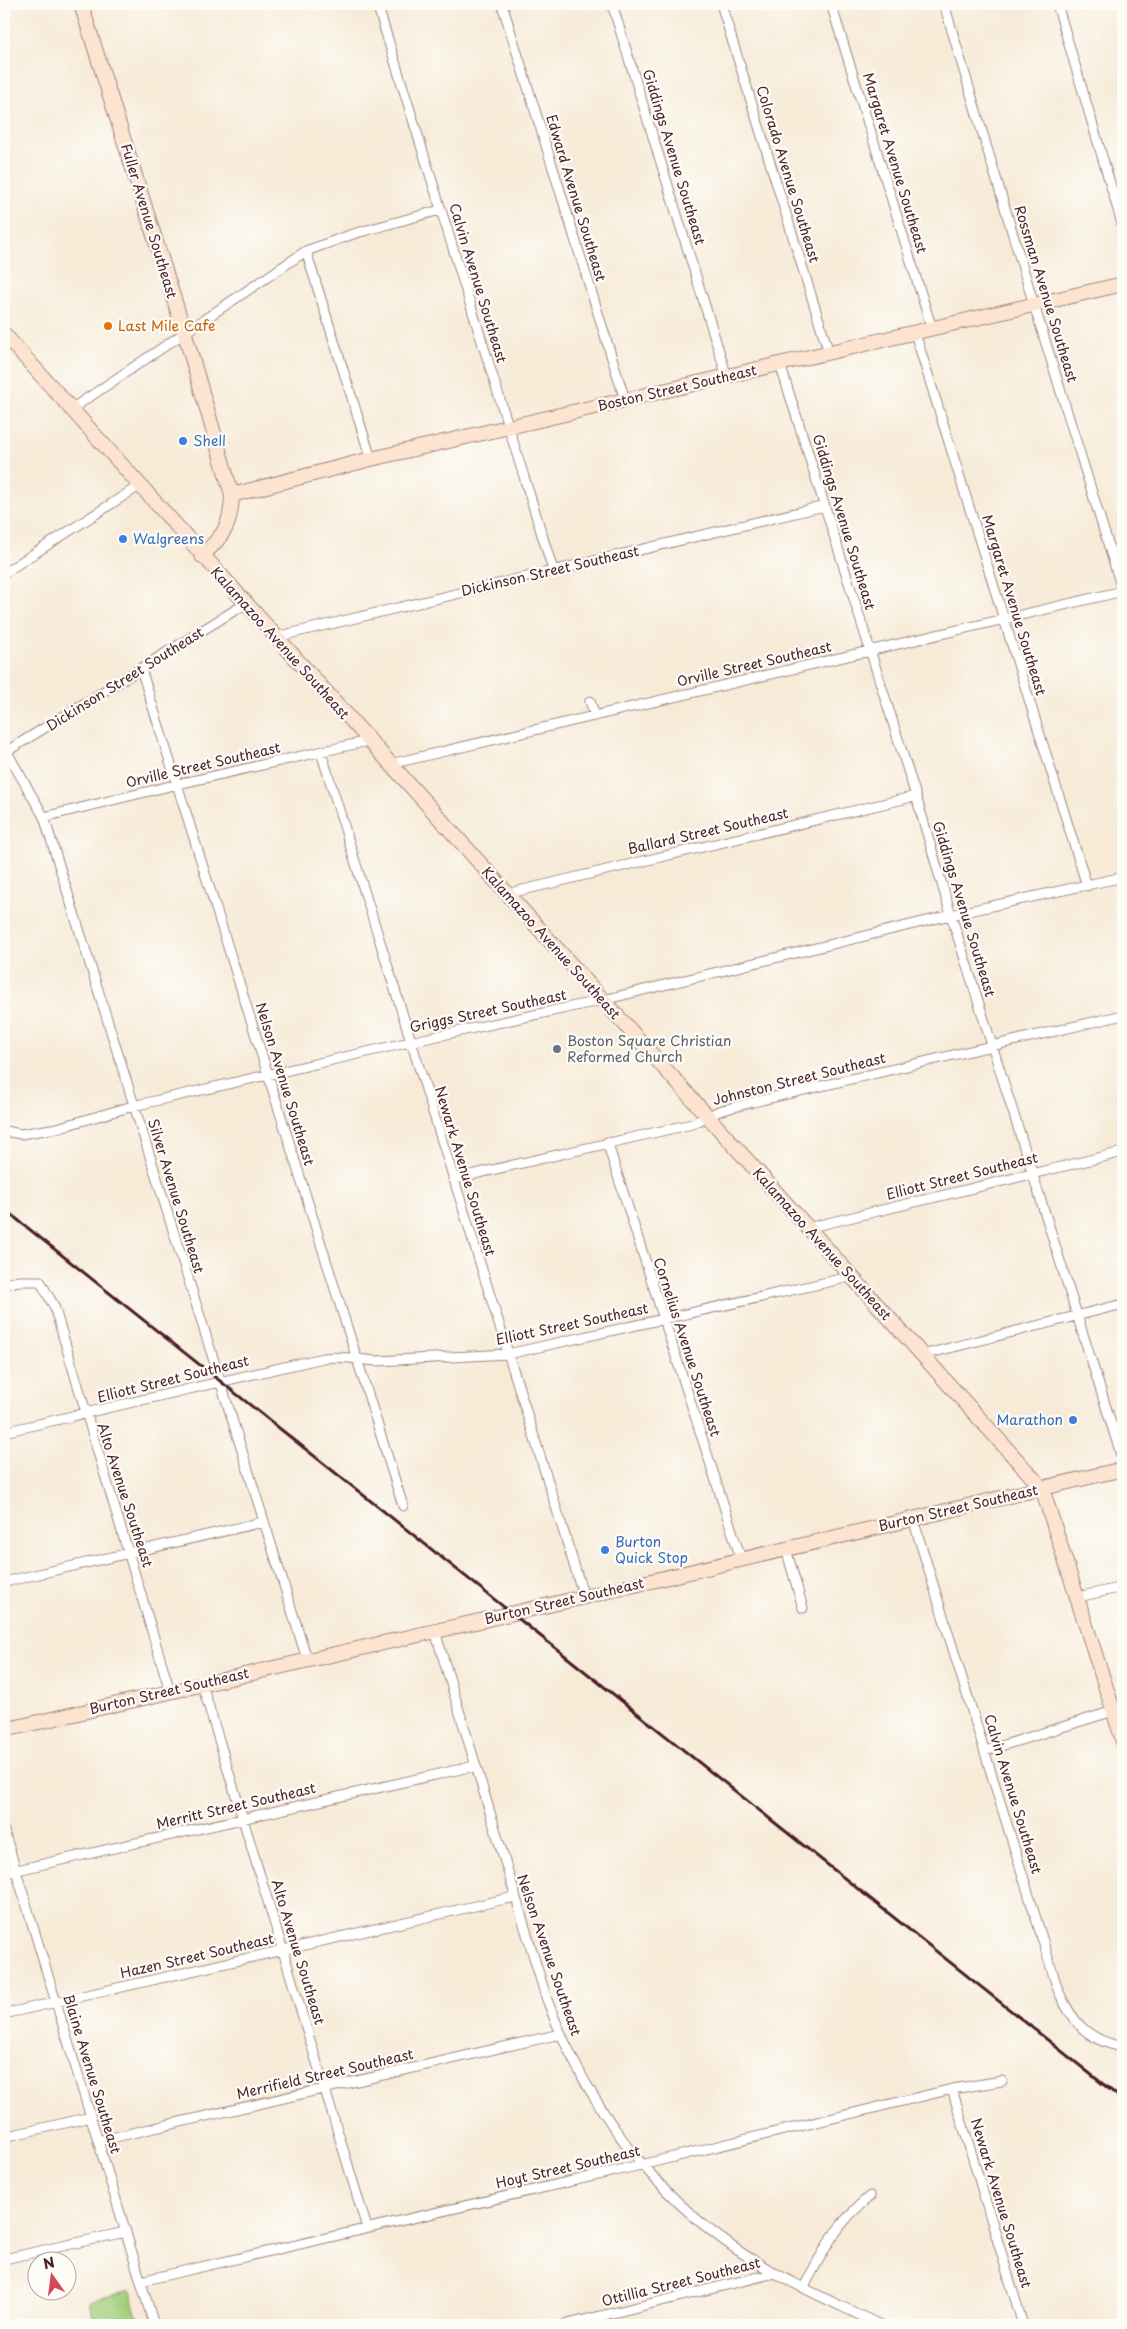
<svg xmlns="http://www.w3.org/2000/svg" width="1127" height="2329" viewBox="0 0 1127 2329" font-family="'Playpen Sans',sans-serif">
<style>
.green{fill:#a3ce7a;stroke:#767652}
.lines{fill:none;stroke-linecap:round;stroke-linejoin:round}
.street-casing{stroke:#a08582;stroke-width:11}
.secondary-casing{stroke:#a08582;stroke-width:16}
.street{stroke:#fff;stroke-width:9}
.secondary{stroke:#fde4d0;stroke-width:14}
.rail{stroke:#4a1f2b;stroke-width:3}
.food-dot{fill:#e8710a;stroke:#fdfcf7;stroke-width:2}
.shop-dot{fill:#3f7fe0;stroke:#fdfcf7;stroke-width:2}
.worship-dot{fill:#6b7280;stroke:#fdfcf7;stroke-width:2}
.labels{text-anchor:middle;stroke-width:4.5;stroke-linejoin:round;paint-order:stroke}
.street-label{font-size:14px;fill:#4a1f2b;stroke:#fdfcf7}
.food-label{font-size:14px;fill:#c56008;stroke:#fdfcf7;text-anchor:start}
.shop-label{font-size:14px;fill:#366cbe;stroke:#fdfcf7;text-anchor:start}
.worship-label{font-size:14px;fill:#5b616d;stroke:#fdfcf7;text-anchor:start}
</style>
<rect width="100%" height="100%" fill="#fdfcf7"/>
<filter id="ink" filterUnits="userSpaceOnUse"><feTurbulence type="fractalNoise" baseFrequency=".02" numOctaves="2"/><feDisplacementMap in="SourceGraphic" scale="10" xChannelSelector="R" yChannelSelector="G"/><feConvolveMatrix kernelMatrix="1 2 1 2 8 2 1 2 1" color-interpolation-filters="sRGB"/></filter>
<filter id="wash" filterUnits="userSpaceOnUse"><feTurbulence type="fractalNoise" baseFrequency=".0096" numOctaves="4" result="noise"/><feDisplacementMap in="SourceGraphic" scale="20" xChannelSelector="R" yChannelSelector="G"/><feGaussianBlur stdDeviation="1.12" result="paint"/><feColorMatrix in="noise" values="0 0 0 0 0 0 0 0 0 0 0 0 0 0 0 0 0 1.4 0 .05"/><feComposite in="paint" operator="in"/></filter>
<g filter="url(#wash)">
<rect width="100%" height="100%" fill="#f7ebd8"/>
<path class="green" d="M130 2291 139 2325H95L89 2301Z"/>
</g>
<g filter="url(#ink)">
<g class="lines">
<defs>
<path id="street" d="M377 4 553 570
M502 4 625 400
M612 4 727 377
M721 4 829 353
M831 4 932 329
M944 4 1034 305 1123 592
M1057 4 1123 227
M306 251 371 459
M915 333 1087 886
M780 364 916 796 951 915 1123 1461
M70 410 306 251 353 234 440 210
M4 573 139 486
M276 637 824 506
M141 669 403 1506
M590 701 595 716
M4 747 44 817 307 1659
M321 752 584 1597
M4 753 245 604
M390 764 1123 591
M44 817 178 784 368 741
M506 894 916 796
M4 1131 21 1134 57 1128 133 1106 410 1042 603 1000 951 915 1123 877
M607 1142 741 1559
M453 1179 692 1124 719 1111 753 1102 1123 1015
M807 1228 1123 1152
M4 1284 19 1281H40L54 1306 170 1691
M922 1355 1123 1304
M4 1432 323 1358C342 1355 358 1360 377 1361L508 1354 850 1277
M913 1519 1058 1990C1072 2022 1087 2040 1123 2047
M786 1549 803 1608
M4 1582 263 1522
M1078 1597 1123 1587
M435 1631 546 1997C589 2113 665 2213 775 2273 809 2292 846 2308 880 2325
M202 1684 367 2228
M985 1751 1123 1708
M4 1831 154 2325
M4 1873 474 1766
M4 2014 514 1897
M952 2089 1023 2325
M4 2137 91 2117
M98 2141 560 2034
M4 2259 125 2232
M141 2281 641 2165 952 2089 1002 2081
M804 2287C824 2249 836 2224 870 2196
M564 2325 775 2273"/>
<path id="secondary" d="M81 4 185 334 232 495C231 527 224 534 202 556
M4 334 1042 1488 1123 1741
M232 495 371 459 1123 284
M4 1730 584 1597 1123 1469"/>
</defs>
<use href="#street" class="street-casing"/>
<use href="#secondary" class="secondary-casing"/>
<use href="#street" class="street"/>
<use href="#secondary" class="secondary"/>
<path class="rail" d="M4 1209 1123 2100"/>
</g>
</g>
<circle class="food-dot" cx="108" cy="326" r="5"/>
<g class="shop-dot">
<circle cx="183" cy="441" r="5"/>
<circle cx="123" cy="539" r="5"/>
<circle cx="1073" cy="1420" r="5"/>
<circle cx="605" cy="1550" r="5"/>
</g>
<circle class="worship-dot" cx="557" cy="1049" r="5"/>
<g class="labels">
<g class="street-label">
<text transform="translate(674 157) rotate(73)" y="5">Giddings Avenue Southeast</text>
<text transform="translate(895 163) rotate(73)" y="5">Margaret Avenue Southeast</text>
<text transform="translate(788 174) rotate(73)" y="5">Colorado Avenue Southeast</text>
<text transform="translate(576 198) rotate(73)" y="5">Edward Avenue Southeast</text>
<text transform="translate(149 221) rotate(73)" y="5">Fuller Avenue Southeast</text>
<text transform="translate(478 283) rotate(73)" y="5">Calvin Avenue Southeast</text>
<text transform="translate(1046 294) rotate(73)" y="5">Rossman Avenue Southeast</text>
<text transform="translate(677 388) rotate(-13)" y="5">Boston Street Southeast</text>
<text transform="translate(844 522) rotate(73)" y="5">Giddings Avenue Southeast</text>
<text transform="translate(550 571) rotate(-13)" y="5">Dickinson Street Southeast</text>
<text transform="translate(1014 605) rotate(73)" y="5">Margaret Avenue Southeast</text>
<text transform="translate(280 643) rotate(48)" y="5">Kalamazoo Avenue Southeast</text>
<text transform="translate(754 664) rotate(-13)" y="5">Orville Street Southeast</text>
<text transform="translate(125 679) rotate(-32)" y="5">Dickinson Street Southeast</text>
<text transform="translate(203 765) rotate(-13)" y="5">Orville Street Southeast</text>
<text transform="translate(708 831) rotate(-13)" y="5">Ballard Street Southeast</text>
<text transform="translate(964 909) rotate(73)" y="5">Giddings Avenue Southeast</text>
<text transform="translate(551 943) rotate(48)" y="5">Kalamazoo Avenue Southeast</text>
<text transform="translate(488 1011) rotate(-12)" y="5">Griggs Street Southeast</text>
<text transform="translate(799 1079) rotate(-14)" y="5">Johnston Street Southeast</text>
<text transform="translate(285 1084) rotate(73)" y="5">Nelson Avenue Southeast</text>
<text transform="translate(465 1171) rotate(73)" y="5">Newark Avenue Southeast</text>
<text transform="translate(962 1176) rotate(-14)" y="5">Elliott Street Southeast</text>
<text transform="translate(176 1196) rotate(73)" y="5">Silver Avenue Southeast</text>
<text transform="translate(822 1244) rotate(48)" y="5">Kalamazoo Avenue Southeast</text>
<text transform="translate(572 1324) rotate(-12)" y="5">Elliott Street Southeast</text>
<text transform="translate(687 1347) rotate(72)" y="5">Cornelius Avenue Southeast</text>
<text transform="translate(173 1379) rotate(-14)" y="5">Elliott Street Southeast</text>
<text transform="translate(125 1495) rotate(72)" y="5">Alto Avenue Southeast</text>
<text transform="translate(958 1508) rotate(-13)" y="5">Burton Street Southeast</text>
<text transform="translate(564 1601) rotate(-13)" y="5">Burton Street Southeast</text>
<text transform="translate(169 1691) rotate(-13)" y="5">Burton Street Southeast</text>
<text transform="translate(1013 1794) rotate(73)" y="5">Calvin Avenue Southeast</text>
<text transform="translate(236 1806) rotate(-13)" y="5">Merritt Street Southeast</text>
<text transform="translate(298 1952) rotate(73)" y="5">Alto Avenue Southeast</text>
<text transform="translate(549 1955) rotate(71)" y="5">Nelson Avenue Southeast</text>
<text transform="translate(197 1956) rotate(-13)" y="5">Hazen Street Southeast</text>
<text transform="translate(92 2074) rotate(73)" y="5">Blaine Avenue Southeast</text>
<text transform="translate(325 2074) rotate(-13)" y="5">Merrifield Street Southeast</text>
<text transform="translate(568 2167) rotate(-13)" y="5">Hoyt Street Southeast</text>
<text transform="translate(1001 2203) rotate(73)" y="5">Newark Avenue Southeast</text>
<text transform="translate(681 2282) rotate(-14)" y="5">Ottillia Street Southeast</text>
</g>
<g class="food-label">
<text x="118" y="331">Last Mile Cafe</text>
</g>
<g class="shop-label">
<text x="193" y="446">Shell</text>
<text x="133" y="544">Walgreens</text>
<text x="1063" y="1425" text-anchor="end">Marathon</text>
<text x="615" y="1547">Burton<tspan x="615" dy="16">Quick Stop</tspan></text>
</g>
<g class="worship-label">
<text x="567" y="1046">Boston Square Christian<tspan x="567" dy="16">Reformed Church</tspan></text>
</g>
</g>
<rect width="1127" height="2329" fill="none" stroke="#fdfcf7" stroke-width="20"/>
<g transform="translate(52 2276) rotate(346)"><circle r="24" fill="#fdfcf7" stroke="#b5a4a5"/>
<path d="M0-4L9 19L0 12L-9 19Z" fill="#d1495b"/>
<text y="-8" font-size="14" font-weight="bold" text-anchor="middle" fill="#4a1f2b">N</text>
</g>
</svg>
